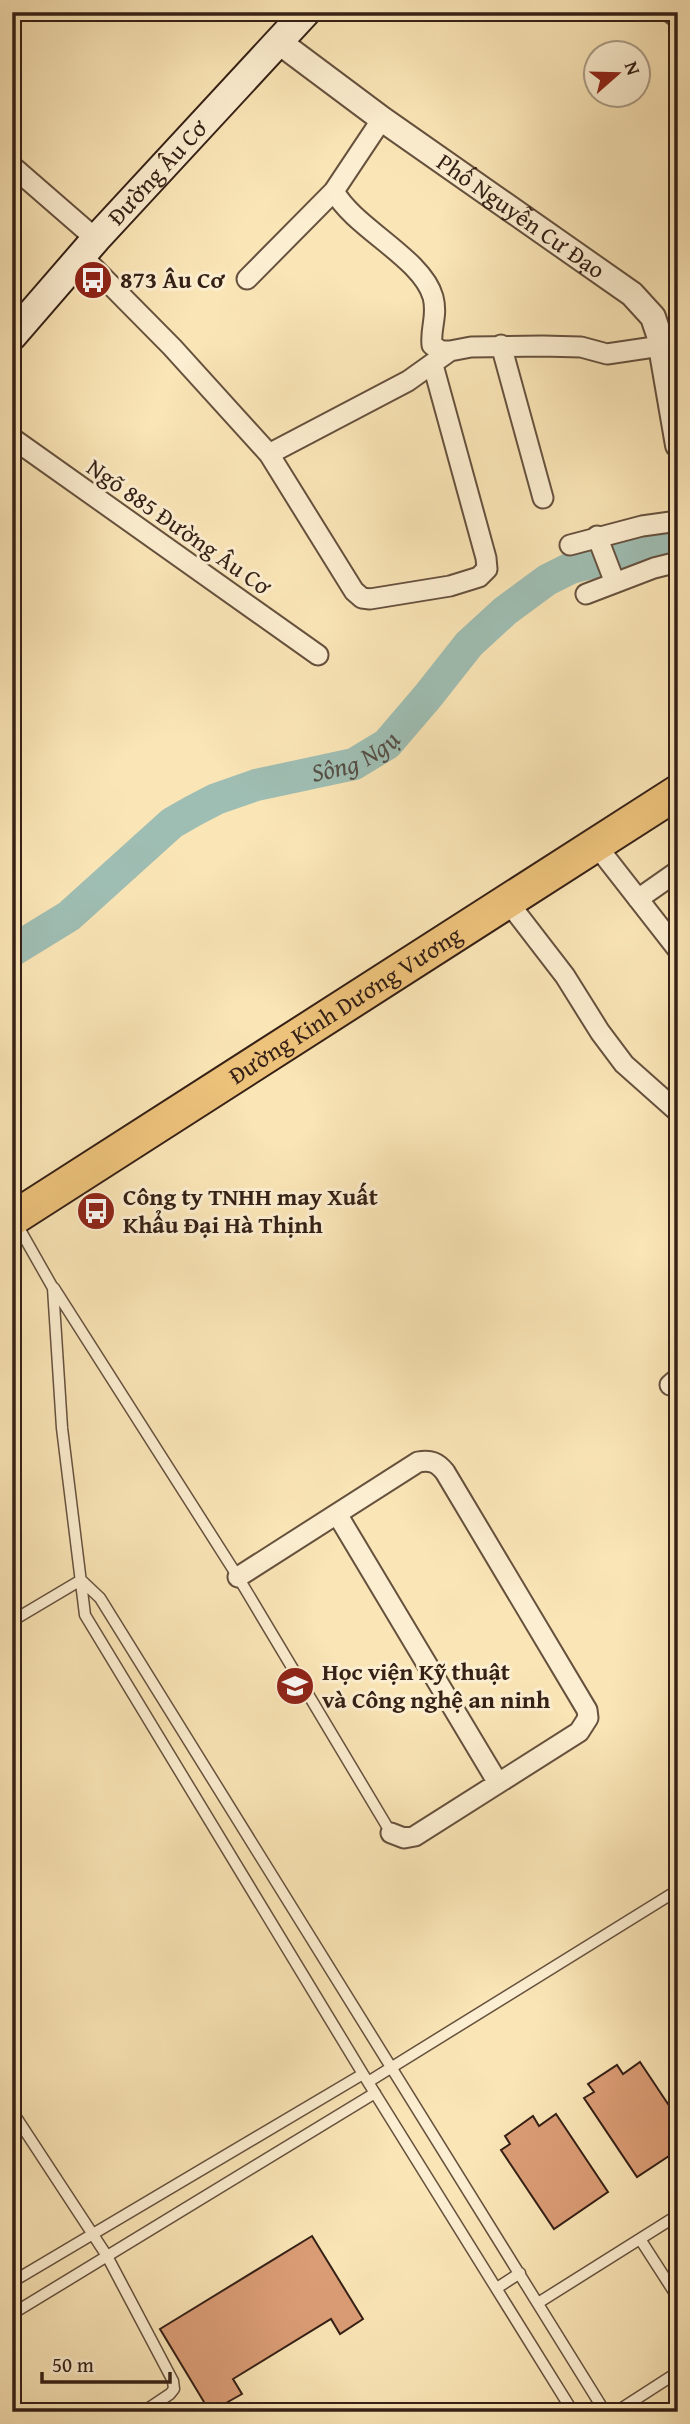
<svg xmlns="http://www.w3.org/2000/svg" width="690" height="2424" viewBox="0 0 690 2424" font-family="'Gentium Book Plus',serif">
<style>
.lines{fill:none;stroke-linecap:round;stroke-linejoin:round}
.river{stroke:#9fbeb3;stroke-width:32}
.building{fill:#db9d76;stroke:#352016;stroke-width:2}
.service-casing{stroke:#66513e;stroke-width:13}
.minor-casing{stroke:#66513e;stroke-width:23}
.tertiary-casing{stroke:#66513e;stroke-width:28}
.secondary-casing{stroke:#352016;stroke-width:32}
.trunk-casing{stroke:#352016;stroke-width:37}
.service{stroke:#fceed0;stroke-width:10}
.minor{stroke:#fceed0;stroke-width:19}
.tertiary{stroke:#fceed0;stroke-width:24}
.secondary{stroke:#fceed0;stroke-width:28}
.trunk{stroke:#edc27b;stroke-width:33}
.labels{text-anchor:middle;stroke-width:6;stroke-linejoin:round;paint-order:stroke}
.street-label{font-size:24px;fill:#352016;stroke:#fceed0}
.poi-label{font-size:24px;font-weight:bold;fill:#352016;stroke:#fceed0;text-anchor:start}
.water-label{font-size:26px;font-style:italic;fill:#554f45;stroke:#fceed0}
</style>
<rect width="100%" height="100%" fill="#fae5b6"/>
<filter id="stains"><feTurbulence type="fractalNoise" baseFrequency=".00286" numOctaves="4"/><feColorMatrix values="0 0 0 0 .2 0 0 0 0 .09 0 0 0 0 .02 0 0 0 .5 -.17"/></filter>
<radialGradient id="worn" r=".72"><stop offset=".6" stop-color="#630" stop-opacity="0"/><stop offset="1" stop-color="#630" stop-opacity=".3"/></radialGradient>
<g class="lines">
<path class="river" id="s1" d="M12 951 69 916 172 823 193 811 216 799 256 785 354 764 387 744 428 696 469 644 505 611 547 580 571 568 678 542"/>
</g>
<path class="building" d="M640 2062 678 2119V2150L637 2177 584 2098 594 2092 588 2084 617 2065 623 2074Z
M556 2114 608 2192 554 2229 501 2150 510 2144 505 2136 533 2116 539 2126Z
M312 2236 363 2319 340 2334 331 2319 233 2379 242 2394 210 2412 160 2329Z"/>
<g class="lines">
<defs>
<path id="service" d="M15 1221 53 1288 62 1428 85 1615 363 2074 573 2412
M54 1288 238 1577 391 1833
M12 1621 81 1580 100 1598 605 2412
M368 2082 678 1890
M12 2111 107 2256 173 2381 174 2389 170 2394 143 2412
M640 2239 678 2298
M12 2282 363 2074
M497 2288 520 2273
M538 2303 678 2215
M12 2314 375 2093
M616 2412 678 2372"/>
<path id="minor" d="M670 12 678 18
M382 119 334 191C354 228 422 258 433 297 438 316 430 328 432 345L441 351H450
M12 166 96 239
M81 255 172 347 269 454 354 591 362 598 370 599 450 586 479 577 487 569 486 558 433 365
M247 279 334 191
M501 345 543 498
M12 438 318 655
M269 454 408 381 450 351 471 347 542 346 581 347 607 354 661 346 678 347
M597 536 615 583
M570 545 642 526 678 521
M586 594 654 568 678 562
M596 845 678 950
M638 899 678 871
M508 902 565 976 600 1032 624 1064 678 1112
M670 1385 678 1378
M337 1514 498 1783
M238 1577 418 1462C431 1460 437 1462 445 1472L587 1710 588 1718 579 1732 415 1836 404 1838 391 1833"/>
<g id="tertiary">
<path id="s2" d="M279 42 382 119 632 294 653 317 659 335 678 445"/>
</g>
<g id="secondary">
<path id="s3" d="M12 336 96 239 306 12"/>
</g>
<g id="trunk">
<path id="s4" d="M12 1219 678 792"/>
</g>
</defs>
<use href="#service" class="service-casing"/>
<use href="#minor" class="minor-casing"/>
<use href="#tertiary" class="tertiary-casing"/>
<use href="#secondary" class="secondary-casing"/>
<use href="#trunk" class="trunk-casing"/>
<use href="#service" class="service"/>
<use href="#minor" class="minor"/>
<use href="#tertiary" class="tertiary"/>
<use href="#secondary" class="secondary"/>
<use href="#trunk" class="trunk"/>
</g>
<defs>
<symbol id="bus-disc" viewBox="-11 -11 22 22"><circle r="9.5" fill="#8f2418" stroke="#fceed0"/><path d="M-5-6H5V4H4V6H2V4H-2V6H-4V4H-5ZM-3.5-4V0h7V-4ZM-3.5 1.2v1.5H-2V1.2ZM2 1.2v1.5H3.5V1.2Z" fill="#fff"/></symbol>
<symbol id="university-disc" viewBox="-11 -11 22 22"><circle r="9.5" fill="#8f2418" stroke="#fceed0"/><path d="M0-5L7-2L0 1L-7-2ZM-4 1L0 2.5L4 1V4Q0 6-4 4Z" fill="#fff"/></symbol>
</defs>
<g fill-rule="evenodd">
<use href="#bus-disc" x="71" y="258" width="44" height="44"/>
<use href="#bus-disc" x="74" y="1189" width="44" height="44"/>
<use href="#university-disc" x="273" y="1664" width="44" height="44"/>
</g>
<g class="labels">
<g class="street-label">
<text dy="8" stroke="none"><textPath href="#s3" startOffset="219">Đường Âu Cơ</textPath></text>
<text dy="8" stroke="none"><textPath href="#s2" startOffset="298">Phố Nguyễn Cư Đạo</textPath></text>
<text transform="translate(179 527) rotate(35)" y="8">Ngõ 885 Đường Âu Cơ</text>
<text dy="8" stroke="none"><textPath href="#s4" startOffset="396">Đường Kinh Dương Vương</textPath></text>
</g>
<g class="poi-label">
<text x="120" y="288">873 Âu Cơ</text>
<text x="123" y="1205">Công ty TNHH may Xuất<tspan x="123" dy="28">Khẩu Đại Hà Thịnh</tspan></text>
<text x="322" y="1680">Học viện Kỹ thuật<tspan x="322" dy="28">và Công nghệ an ninh</tspan></text>
</g>
<g class="water-label">
<text dy="9" stroke="none"><textPath href="#s1" startOffset="402">Sông Ngụ</textPath></text>
</g>
</g>
<rect width="690" height="2424" fill="none" stroke="#fae5b6" stroke-width="42"/>
<rect x="14" y="14" width="662" height="2396" fill="none" stroke="#352016" stroke-width="3.5"/>
<rect x="21" y="21" width="648" height="2382" fill="none" stroke="#352016" stroke-width="2"/>
<g transform="translate(617 74) rotate(70)"><circle r="33" fill="#fceed0" stroke="#ac9c86" stroke-width="2"/>
<path d="M0-5L12 26L0 18L-12 26Z" fill="#8f2418"/>
<text y="-10" font-size="19" font-weight="bold" text-anchor="middle" fill="#352016">N</text>
</g>
<path d="M42 2372v10h128v-10" fill="none" stroke="#352016" stroke-width="3.5"/>
<text x="52" y="2372" font-size="21" fill="#352016" stroke="#fceed0" stroke-width="5" paint-order="stroke">50 m</text>
<rect width="100%" height="100%" filter="url(#stains)"/>
<rect width="100%" height="100%" fill="url(#worn)"/>
</svg>
